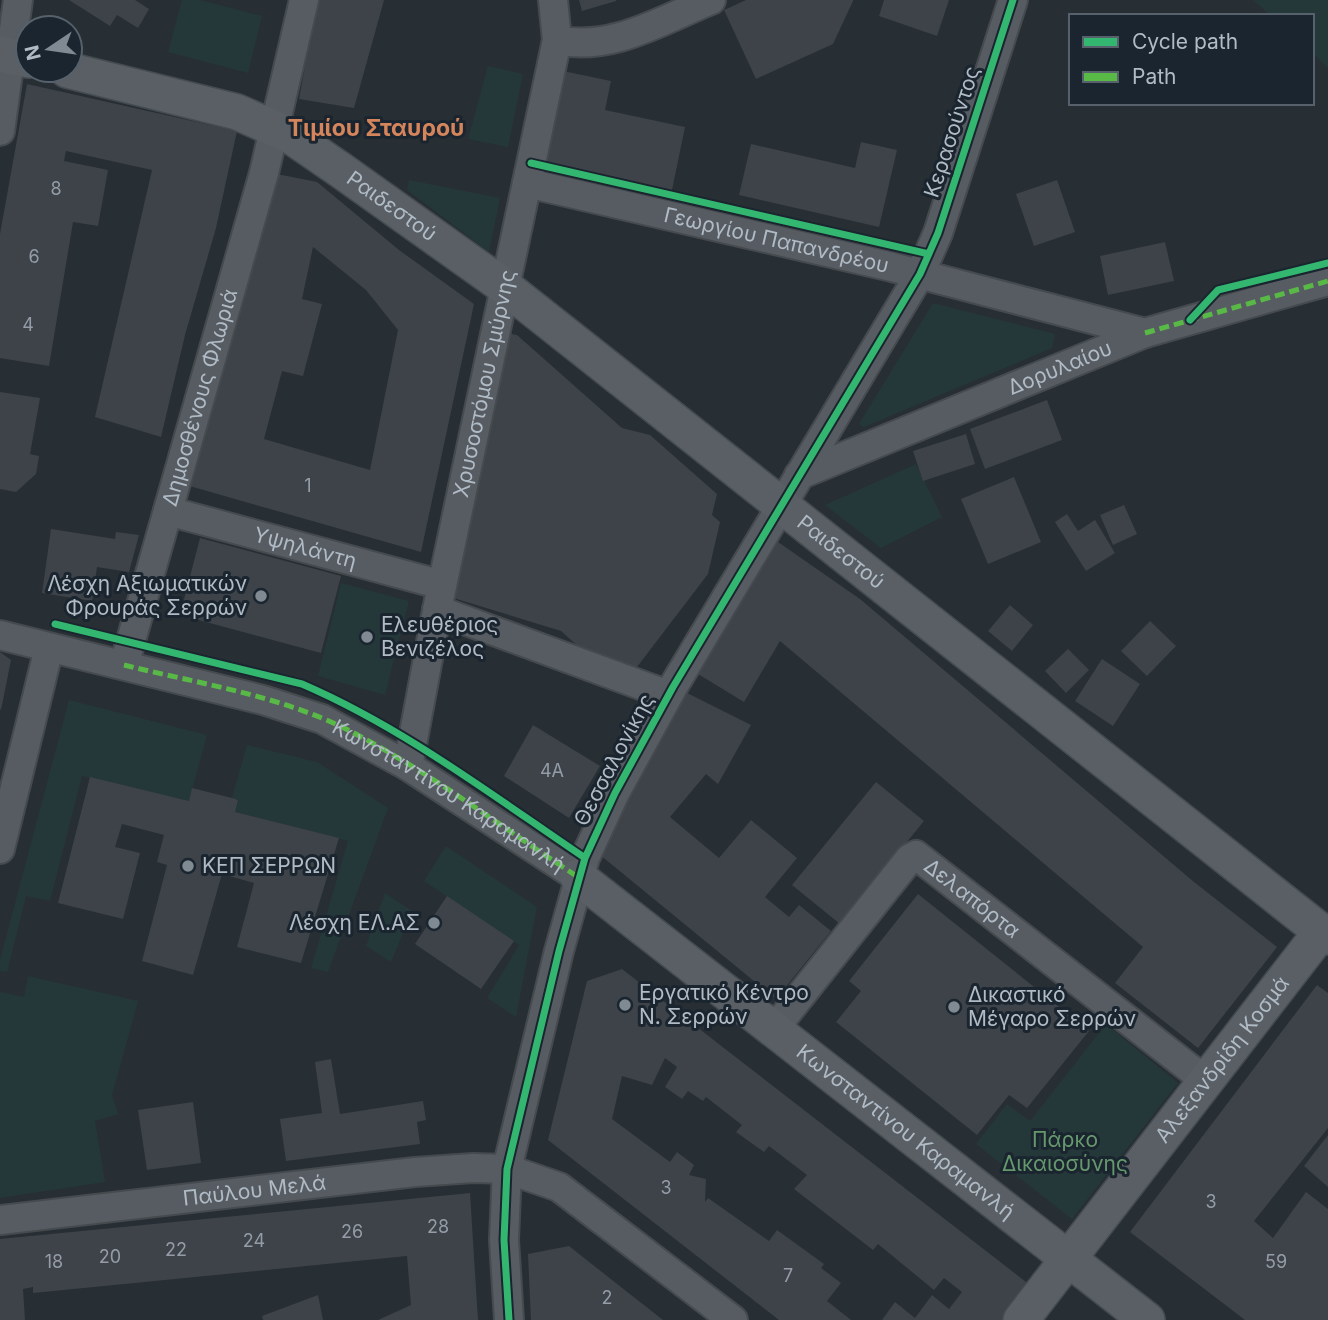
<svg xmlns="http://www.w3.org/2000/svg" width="1328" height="1320" viewBox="0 0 1328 1320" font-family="Inter,sans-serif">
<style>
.green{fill:#24383a}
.building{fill:#3e4349;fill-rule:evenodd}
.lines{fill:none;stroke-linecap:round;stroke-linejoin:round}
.minor-casing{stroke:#454a4f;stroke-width:32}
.major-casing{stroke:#444b51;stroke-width:38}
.minor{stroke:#575c62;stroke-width:28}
.major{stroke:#595f64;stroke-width:35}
.quiet{stroke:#58b947;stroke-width:5;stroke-dasharray:10 5;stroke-linecap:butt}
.cycleway-casing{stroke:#1a252f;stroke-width:11}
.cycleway{stroke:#33b770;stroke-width:7}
.poi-dot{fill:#808a93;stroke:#1a252f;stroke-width:2.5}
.labels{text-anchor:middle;stroke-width:6;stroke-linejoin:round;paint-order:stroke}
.number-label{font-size:18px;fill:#949da7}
.street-label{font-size:21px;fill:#b0bbc6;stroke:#1a252f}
.poi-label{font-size:21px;fill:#b0bbc6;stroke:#1a252f;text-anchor:start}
.park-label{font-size:21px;fill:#66986d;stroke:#1a252f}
.neighbourhood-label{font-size:23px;font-weight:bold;fill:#d5855c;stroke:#1a252f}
</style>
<rect width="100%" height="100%" fill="#272e34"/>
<path class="green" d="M182 0H200L262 16 248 73 168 52Z
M1253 0H1328V68L1312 53V16H1271Z
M488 66 523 74 508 147 468 139Z
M409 180 500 198 489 252 407 190Z
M933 303 1055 334 1052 348 864 427 859 424Z
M916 464 942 517 881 548 825 505Z
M341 583 409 601 385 695 318 676Z
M69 700 207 735 189 801 82 776 50 901 26 896 7 972 0 971V960Z
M247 745 317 762 388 808 328 972 311 968 348 841 235 812 238 800 232 798Z
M446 846 537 907 516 1017 487 998 519 945 424 881Z
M385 893 412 911 391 962 366 946Z
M28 976 138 1001 112 1095 118 1114 95 1121 105 1182 0 1198V992L24 997Z
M1106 1024 1178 1083 1072 1219 976 1144 1007 1104 1030 1121Z"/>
<path class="building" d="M69 0H135L149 9 138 28 117 15 110 26Z
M317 0H384L354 108 299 99Z
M579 0H616V1L582 11Z
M746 0H853V1L833 44 756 79 724 10Z
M884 0H949L937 36 879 16Z
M563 71 611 81 605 110 685 127 672 190 544 163Z
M27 84 237 131 216 228 185 335 161 437 95 417 152 170 66 151 64 161 108 170 98 226 73 222 49 366 0 358V234Z
M861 142 897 150 879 227 739 195 751 144 855 168Z
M267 172 317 182 399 250 474 304 421 552 186 485ZM313 247 366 290 398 330 370 470 264 439 282 371 303 376 322 304 302 299Z
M1057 180 1075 232 1034 246 1016 194Z
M1165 242 1174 281 1108 295 1100 256Z
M502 332 517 335 622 428 650 435 717 494 712 515 720 522 708 574 637 667 589 656 561 631 447 596Z
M0 392 40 398 30 454 39 456 36 474 16 492 0 489Z
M1047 400 1062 440 985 469 970 429Z
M966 434 975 464 923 481 913 451Z
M1014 477 1041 542 988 564 961 499Z
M1124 505 1137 534 1113 545 1100 515Z
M1067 514 1078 531 1095 520 1115 553 1086 571 1055 522Z
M51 529 115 539 116 532 139 535 129 572 97 567 92 601 42 593Z
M200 538 341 576 321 653 180 615Z
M778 542 860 599 1194 882 1277 947 1198 1048 1115 983 1143 947 780 641 744 702 698 674Z
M1010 605 1033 625 1012 651 988 631Z
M1150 621 1176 646 1147 676 1121 651Z
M1068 649 1089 670 1066 693 1045 671Z
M0 652 11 660 1 710 0 709Z
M1102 659 1140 684 1113 726 1075 701Z
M679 689 751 725 718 784 706 774 670 817 719 858 751 820 797 858 765 897 789 917 799 905 831 931 776 999 594 850Z
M533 725 600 766 569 818 504 776Z
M90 777 189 801 192 788 232 798 238 800 235 812 339 838 301 963 237 947 254 883 222 874 193 975 142 961 167 865 157 862 164 835 122 824 115 847 140 853 123 919 58 903Z
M876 782 924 821 840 924 792 885Z
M918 894 1089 1031 1027 1108 1009 1095 977 1135 836 1022 861 991 849 981Z
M447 896 514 941 481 989 415 944Z
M622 969 1030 1285 1002 1320H882L895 1302 915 1318 932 1295 949 1309 962 1292 944 1278 934 1290 878 1244 873 1250 794 1189 807 1175 769 1146 764 1152 736 1132 742 1125 706 1097 703 1101 688 1091 682 1099 665 1087 677 1067 665 1058 652 1085 622 1076 612 1119 670 1162 677 1152 694 1165 689 1175 706 1179 705 1202 708 1198 769 1241 777 1230 824 1264 821 1268 841 1283 827 1301 851 1320H779L548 1140 587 981Z
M1317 985 1328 993V1128L1254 1221 1273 1238 1306 1192 1328 1209V1320H1245L1130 1232Z
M331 1059 340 1114 423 1101 426 1120 417 1122 420 1144 286 1161 280 1119 322 1113 315 1062Z
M193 1102 201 1163 147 1170 138 1110Z
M1328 1135V1187L1304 1166Z
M470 1193 478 1320H378L411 1305 407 1256 33 1293V1287L23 1289 25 1320H0V1239Z
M569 1246 626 1291 663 1320H531L528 1254Z
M318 1295 323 1320H263L262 1316Z"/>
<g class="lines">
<defs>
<g id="minor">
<path d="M557 40C611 52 662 20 711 0"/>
<path d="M0 131 18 0"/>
<path id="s1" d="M527 183 892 267 1145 333"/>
<path id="s2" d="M799 475 1145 333 1328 281"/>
<path id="s3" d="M168 511 442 585"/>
<path d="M437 610 668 695"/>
<path id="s4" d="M0 635 263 700 322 719 408 766 578 877"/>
<path id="s5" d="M124 665 264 173 304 0"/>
<path id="s6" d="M408 766 437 610 557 40 553 0"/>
<path d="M0 849 49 648"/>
<path id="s7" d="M774 1029 910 858 916 855 1206 1081"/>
<path id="s8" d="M0 1220 415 1172 473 1168 507 1169 559 1187 733 1320"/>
<path d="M509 1320 504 1240 507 1169 559 951 585 858 615 793 673 687 920 274 938 233 1013 0"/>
</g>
<g id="major">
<path d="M0 54 28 60"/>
<path id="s9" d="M67 70 237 112 291 136 342 171 505 287 1328 937"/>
<path id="s10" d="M578 877 1147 1320"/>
<path id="s11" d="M1021 1320 1321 932"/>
</g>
</defs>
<use href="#minor" class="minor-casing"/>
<use href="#major" class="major-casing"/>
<use href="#minor" class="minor"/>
<use href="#major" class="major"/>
<path class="quiet" d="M1145 333 1328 281
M124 665C196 683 277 695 344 728 426 769 501 827 578 877"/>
<defs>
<path id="cycleway" d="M531 163 929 254
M1190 320 1218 290 1328 263
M55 624 302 684C404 728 493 796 585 858
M509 1320 504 1240 507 1169 559 951 585 858 615 793 673 687 920 274 938 233 1013 0"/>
</defs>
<use href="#cycleway" class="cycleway-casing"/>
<use href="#cycleway" class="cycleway"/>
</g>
<g class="poi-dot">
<circle cx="261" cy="596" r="7"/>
<circle cx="367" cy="637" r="7"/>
<circle cx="188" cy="866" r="7"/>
<circle cx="434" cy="923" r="7"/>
<circle cx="625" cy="1005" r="7"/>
<circle cx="954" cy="1007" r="7"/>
</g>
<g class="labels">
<g class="number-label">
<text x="56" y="195">8</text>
<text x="34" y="263">6</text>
<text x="28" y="331">4</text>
<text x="308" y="492">1</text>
<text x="552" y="777">4A</text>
<text x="666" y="1194">3</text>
<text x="1211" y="1208">3</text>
<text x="438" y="1233">28</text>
<text x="352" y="1238">26</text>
<text x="254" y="1247">24</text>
<text x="176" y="1256">22</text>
<text x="110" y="1263">20</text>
<text x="54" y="1268">18</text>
<text x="1276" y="1268">59</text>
<text x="788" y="1282">7</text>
<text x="607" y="1304">2</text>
</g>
<g class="street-label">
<text transform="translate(952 132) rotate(-72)" y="7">Κερασούντος</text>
<text dy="7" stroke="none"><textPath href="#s9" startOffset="357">Ραιδεστού</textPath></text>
<text dy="7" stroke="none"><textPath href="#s1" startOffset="256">Γεωργίου Παπανδρέου</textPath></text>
<text dy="7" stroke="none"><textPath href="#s2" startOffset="282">Δορυλαίου</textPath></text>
<text dy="7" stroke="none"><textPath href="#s6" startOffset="390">Χρυσοστόμου Σμύρνης</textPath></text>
<text dy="7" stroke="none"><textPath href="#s5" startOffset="278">Δημοσθένους Φλωριά</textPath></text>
<text dy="7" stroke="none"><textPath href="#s3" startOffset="142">Υψηλάντη</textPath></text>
<text dy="7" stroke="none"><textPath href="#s9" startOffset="924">Ραιδεστού</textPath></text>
<text transform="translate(614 760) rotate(-62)" y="7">Θεσσαλονίκης</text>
<text dy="7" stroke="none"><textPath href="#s4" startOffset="481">Κωνσταντίνου Καραμανλή</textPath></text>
<text dy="7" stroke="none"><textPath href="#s7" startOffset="296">Δελαπόρτα</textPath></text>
<text dy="7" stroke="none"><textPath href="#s11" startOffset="329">Αλεξανδρίδη Κοσμά</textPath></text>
<text dy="7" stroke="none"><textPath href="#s10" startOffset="415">Κωνσταντίνου Καραμανλή</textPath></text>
<text dy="7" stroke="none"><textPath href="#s8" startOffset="256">Παύλου Μελά</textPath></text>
</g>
<g class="poi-label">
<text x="247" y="591" text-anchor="end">Λέσχη Αξιωματικών<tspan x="247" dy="24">Φρουράς Σερρών</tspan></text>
<text x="381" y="632">Ελευθέριος<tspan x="381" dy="24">Βενιζέλος</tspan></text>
<text x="202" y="873">ΚΕΠ ΣΕΡΡΩΝ</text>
<text x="420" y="930" text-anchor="end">Λέσχη ΕΛ.ΑΣ</text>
<text x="639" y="1000">Εργατικό Κέντρο<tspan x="639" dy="24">Ν. Σερρών</tspan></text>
<text x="968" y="1002">Δικαστικό<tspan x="968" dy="24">Μέγαρο Σερρών</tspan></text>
</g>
<g class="park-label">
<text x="1065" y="1147">Πάρκο<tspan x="1065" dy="24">Δικαιοσύνης</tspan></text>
</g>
<g class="neighbourhood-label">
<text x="376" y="136">Τιμίου Σταυρού</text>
</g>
</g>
<rect x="1069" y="14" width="245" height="91" fill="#1a252f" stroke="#56616b" stroke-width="2"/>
<rect x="1083" y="37" width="35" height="10" fill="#33b770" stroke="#56616b" stroke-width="2"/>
<text x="1132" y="49" font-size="21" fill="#b0bbc6">Cycle path</text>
<rect x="1083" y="72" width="35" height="10" fill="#58b947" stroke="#56616b" stroke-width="2"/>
<text x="1132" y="84" font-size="21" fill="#b0bbc6">Path</text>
<g transform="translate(49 49) rotate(257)"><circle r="33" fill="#1a252f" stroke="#56616b" stroke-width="2"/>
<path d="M0-5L12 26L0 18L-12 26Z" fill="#808a93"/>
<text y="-10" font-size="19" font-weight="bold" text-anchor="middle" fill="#b0bbc6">N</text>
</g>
</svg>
